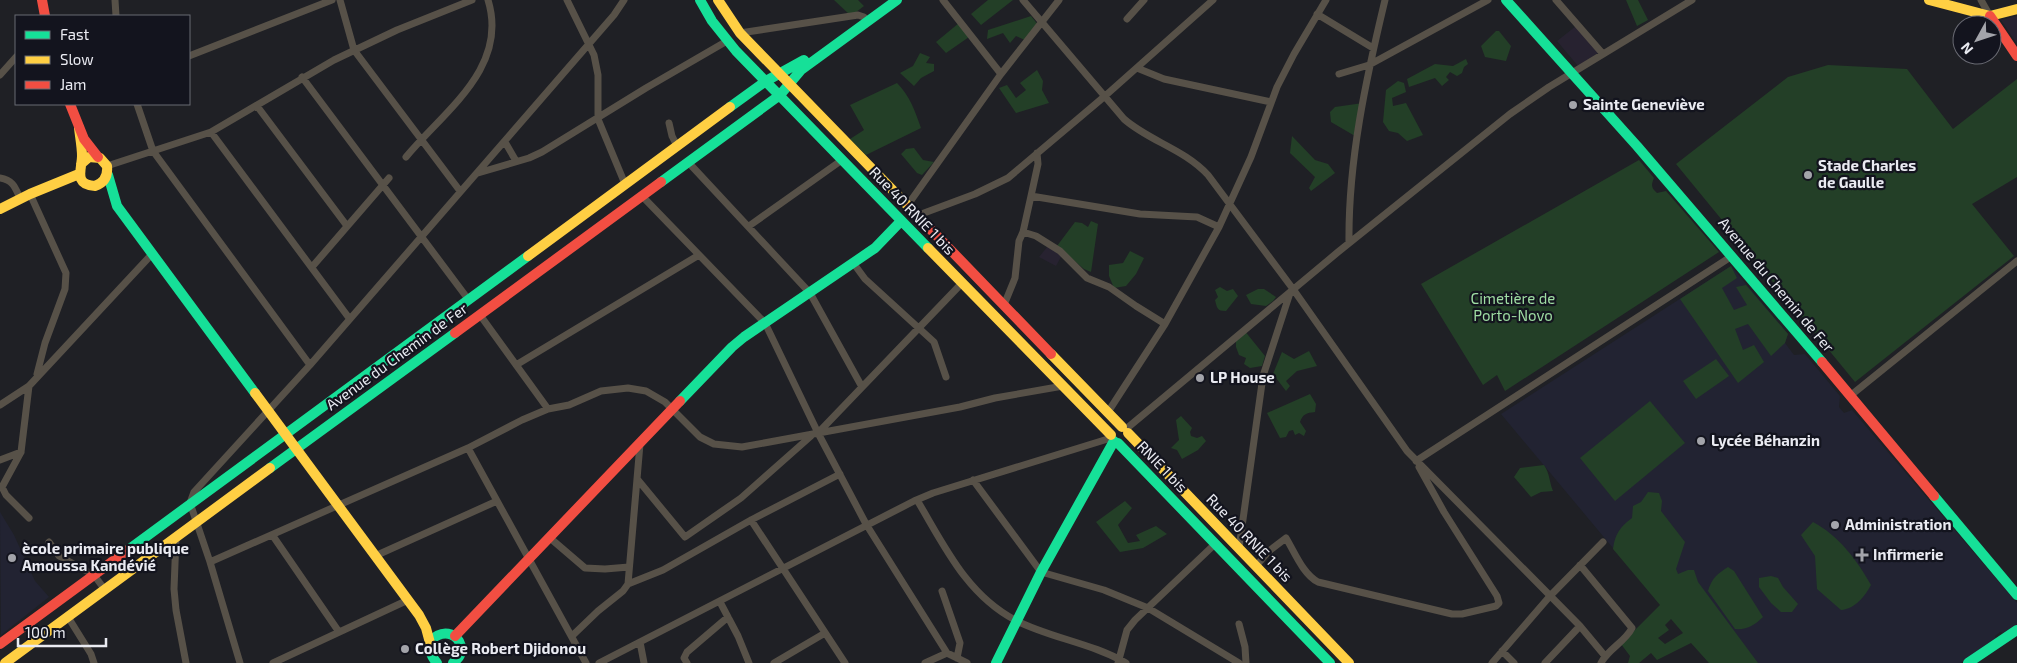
<svg xmlns="http://www.w3.org/2000/svg" width="2017" height="663" viewBox="0 0 2017 663" font-family="'Exo 2',sans-serif">
<style>
.commercial{fill:#272230}
.built{fill:#222332}
.green{fill:#233f27;fill-rule:evenodd}
.lines{fill:none;stroke-linecap:round;stroke-linejoin:round}
.street{stroke:#575148;stroke-width:7}
.fast{stroke:#16e098;stroke-width:10}
.slow{stroke:#ffcf43;stroke-width:10}
.jam{stroke:#f24e42;stroke-width:10}
.poi-dot{fill:#a3a4aa;stroke:#13141e;stroke-width:2}
.labels{text-anchor:middle;stroke-width:4.5;stroke-linejoin:round;paint-order:stroke}
.poi-label{font-size:15px;font-weight:bold;fill:#eaebf2;stroke:#13141e;text-anchor:start}
.street-label{font-size:15px;fill:#eaebf2;stroke:#13141e}
.park-label{font-size:15px;fill:#9fdda3;stroke:#13141e}
</style>
<rect width="100%" height="100%" fill="#1f2025"/>
<path class="commercial" d="M2017 16V44L2001 20Z
M1576 26 1598 53 1578 66 1557 41Z
M1048 246 1062 255 1056 266 1039 257Z"/>
<path class="built" d="M1731 266 1788 334 1785 343 1794 355 1805 354 1840 396 1839 407 1844 413 1852 410 2017 603V624L2003 633 2000 632 1995 636 1996 639 1961 663H1709L1501 414Z
M0 512 14 535 35 581 49 597 1 635Z"/>
<path class="green" d="M834 0H858L864 6 851 16Z
M988 0H1013L981 25 971 14Z
M1626 0H1638L1648 20 1637 26Z
M1031 16 1039 26 1027 41 1016 36 1010 43 1003 33 987 39 988 30Z
M959 23 969 37 946 53 936 42Z
M1496 31H1499L1511 46 1506 61 1485 57 1481 46Z
M920 53 930 57 926 63 934 64V71L921 78 914 86 900 73 913 66Z
M1466 59 1468 64 1464 67 1462 73 1457 76 1450 72 1446 77 1449 80 1442 86 1435 78 1409 87 1407 79 1435 64 1453 66Z
M1828 65 1907 69 1953 129 2017 79V177L1972 204 2014 256 1855 382 1676 164 1788 77Z
M1037 70 1043 81 1042 90 1049 103 1016 113 999 88 1007 85 1016 98 1026 90 1020 83Z
M1398 81 1404 83 1406 92 1392 98 1393 106 1406 103 1423 135 1407 141 1398 133 1389 131 1383 122 1386 90Z
M897 83C910 96 915 111 921 128L866 155 850 139 864 130 850 105Z
M1363 103 1355 136 1331 122 1330 112 1335 107Z
M1292 136 1315 160 1328 164 1335 173 1311 191 1309 188 1315 177 1290 153Z
M914 148 923 160 934 162 922 175 917 173 901 154 906 149Z
M1639 160 1654 178C1651 185 1651 188 1657 193L1666 191 1719 252 1505 391 1497 375 1483 385 1421 284Z
M1091 221 1098 224 1091 272 1084 269 1057 246 1075 222 1082 223 1088 227Z
M1130 251 1144 258 1136 274 1126 286 1114 288 1109 276V265L1123 263Z
M1731 266 1737 278 1722 288 1734 310 1747 305 1736 287 1746 285 1788 334 1785 343 1771 356 1748 324 1735 329 1743 350 1754 345 1764 362 1738 383 1680 299Z
M1220 287 1227 291 1233 289 1238 296 1226 311C1217 311 1217 308 1215 300L1218 297 1215 290Z
M1258 289H1264L1276 297 1273 301 1266 306 1251 304 1246 295Z
M1244 330 1265 356 1262 366 1250 368 1244 364 1246 358 1239 355 1236 347V337Z
M1309 351 1317 366 1297 371 1286 381 1290 386 1286 391 1273 374 1282 352 1294 359Z
M1716 359 1729 376 1696 399 1683 381Z
M1310 394 1316 404 1315 412C1306 413 1303 414 1300 422L1306 431 1304 436 1299 433 1295 435 1293 430 1289 431 1286 437 1280 438 1267 413Z
M1650 401 1685 443 1615 501 1580 458Z
M1181 416 1192 428 1190 432 1191 436 1197 438 1202 436 1206 441 1198 450 1182 459 1177 450 1171 448 1179 440 1176 420Z
M1544 465C1550 474 1549 481 1553 491L1541 492 1531 497 1514 477 1520 468Z
M1648 492 1659 493 1662 501 1661 511 1685 542 1676 569 1678 574 1688 570H1694L1698 582 1758 663H1709L1691 643 1657 660 1651 653 1639 663H1628L1630 656 1621 644 1660 605 1613 549C1615 534 1620 527 1632 518L1633 506 1641 502ZM1671 619 1683 633 1665 644 1658 638 1669 630 1665 625Z
M1125 501 1132 508 1118 525 1128 543 1140 541 1136 535 1156 526 1167 534 1143 548 1120 552 1096 522Z
M1813 522C1839 536 1857 560 1871 585 1865 596 1855 609 1841 610L1817 589 1815 556 1801 535Z
M1728 567 1734 571 1763 617C1755 625 1747 630 1735 629L1708 591C1712 578 1717 574 1728 567Z
M1771 576 1778 578 1783 587 1798 604 1792 612H1781L1771 603 1759 587V578Z"/>
<g class="lines">
<path class="street" d="M115 0 116 16
M340 0 354 50 460 191
M567 0 594 55 598 75V119L625 184
M943 0 1001 74
M1023 0 1124 119C1149 141 1184 149 1208 175L1293 289 1407 451 1580 626 1605 656
M1556 0 1603 54
M1981 0 1990 16
M1317 14 1373 48
M1127 19 1144 0
M740 33 858 15 864 17
M189 56 332 0
M1137 68 1164 79 1271 102
M1339 74 1369 65 1488 0
M0 75 16 57
M302 77 468 299
M137 104 153 151 310 365
M257 106 347 226
M669 123 672 136 677 146
M211 132 349 318
M505 142 516 161
M406 157C444 111 509 68 488 0
M688 162 810 293 862 387
M107 166 211 132 334 60 397 30 472 0
M478 173 529 158 542 152 646 88 727 41
M0 178C13 180 15 187 20 198
M30 194 66 273 65 289 45 343 37 374
M642 196 765 323 818 433 866 524 947 653 967 663
M1031 196 1140 214 1197 217 1219 227
M907 206 1001 74 1059 0
M916 216 975 194 1008 178 1105 96 1213 0
M749 226 842 160
M1023 232 1036 236 1060 251 1087 278 1109 287 1136 306 1165 324
M1349 243C1348 161 1366 79 1385 0
M854 264 865 279 934 342 946 377
M312 267 389 178
M1004 305 1015 278 1019 241 1023 232 1031 196 1038 164 1037 153
M480 315 548 409
M516 365 699 255
M29 386 21 452 2 487 6 495 29 518
M1850 396 2017 261
M0 405 29 386 152 254
M1108 412 1165 324 1219 227 1251 157 1277 87 1294 54 1326 0
M1126 429 1338 252 1510 114 1549 87 1692 0
M818 433 962 283
M468 448 586 663
M0 460 21 452
M1416 461 1732 256
M638 480 685 537 741 498 811 436
M973 480 1041 572 1104 590 1148 608 1239 663
M917 500C944 545 966 594 1015 620 1050 638 1092 643 1126 663
M751 520 845 663
M273 536 339 632
M176 538 174 589 176 610 186 663
M550 538 585 568 605 569 629 567
M49 542 59 556 94 575 105 590
M1239 548 1263 376 1290 293
M375 556 497 501
M210 562 468 448 522 420 548 409 569 405 601 391 628 388 646 391 665 402 700 437 714 444 742 447 960 407 995 398 1063 386
M1580 565 1632 628C1625 642 1608 649 1601 663
M1256 566 1269 551 1286 538C1295 553 1303 574 1318 582L1452 614H1462L1496 606 1499 603 1497 596 1444 512 1419 467
M628 584 640 444
M942 591 960 643 957 658
M720 602 738 636 749 663
M68 617 91 654 94 663
M1239 624 1245 647 1246 663
M572 636 598 611 623 591 628 584 663 570 751 520 840 474
M640 642 644 663
M1502 651 1514 663
M240 663 210 562 190 503 194 492 310 365 614 15 624 0
M273 663 408 600
M599 663 914 501 933 493 1111 438
M687 663 684 658 687 652 728 617
M774 663 825 633
M925 663 947 653
M1118 663 1127 630 1135 620 1215 544
M1492 663 1550 596 1603 542
M1545 663 1580 626"/>
<path class="fast" d="M700 0 712 21 736 51 928 248
M1506 0 1637 146 1822 362
M730 107 766 81 804 60
M108 175 117 206 255 393
M661 182 780 95 801 70 897 0
M680 401 732 347 744 337 875 248 901 221
M1118 443 1330 663
M270 468 455 333
M1934 496 2017 595
M128 550 528 256
M437 663C414 637 454 621 461 646 463 653 458 659 453 663
M996 663 1041 572 1114 441
M1968 663 2017 630"/>
<path class="slow" d="M718 0 740 33 910 208
M1929 0 1990 16 2017 9
M79 128C80 137 82 147 82 156 82 169 73 185 95 186 104 183 108 176 107 166L100 158 89 157 81 164
M0 209 30 194 79 174
M928 248 1111 435
M528 256 730 107
M1051 354 1122 427
M255 393 419 615 426 628 430 643
M1128 433 1349 663
M5 663 270 468"/>
<path class="jam" d="M42 0 45 16
M1990 16 2017 56
M70 104 84 139 98 157
M910 208 1051 354
M455 333 661 182
M1822 362 1934 496
M455 636 680 401
M0 644 128 550"/>
</g>
<g class="poi-dot">
<circle cx="1573" cy="105" r="5"/>
<circle cx="1808" cy="175" r="5"/>
<circle cx="1200" cy="378" r="5"/>
<circle cx="1701" cy="441" r="5"/>
<circle cx="1835" cy="525" r="5"/>
<path d="M1859.5 547.5h5v5h5v5h-5v5h-5v-5h-5v-5h5z"/>
<circle cx="12" cy="558" r="5"/>
<circle cx="405" cy="649" r="5"/>
</g>
<g class="labels">
<g class="poi-label">
<text x="1583" y="110">Sainte Geneviève</text>
<text x="1818" y="171">Stade Charles<tspan x="1818" dy="17">de Gaulle</tspan></text>
<text x="1210" y="383">LP House</text>
<text x="1711" y="446">Lycée Béhanzin</text>
<text x="1845" y="530">Administration</text>
<text x="22" y="554">ècole primaire publique<tspan x="22" dy="17">Amoussa Kandévié</tspan></text>
<text x="1873" y="560">Infirmerie</text>
<text x="415" y="654">Collège Robert Djidonou</text>
</g>
<g class="street-label">
<text transform="translate(912 211) rotate(46)" y="5">Rue 40 RNIE 1 bis</text>
<text transform="translate(1776 285) rotate(50)" y="5">Avenue du Chemin de Fer</text>
<text transform="translate(397 357) rotate(-36)" y="5">Avenue du Chemin de Fer</text>
<text transform="translate(1162 467) rotate(46)" y="5">RNIE 1 bis</text>
<text transform="translate(1249 538) rotate(46)" y="5">Rue 40 RNIE 1 bis</text>
</g>
<g class="park-label">
<text x="1513" y="304">Cimetière de<tspan x="1513" dy="17">Porto-Novo</tspan></text>
</g>
</g>
<rect x="15" y="15" width="175" height="90" fill="#13141e" stroke="#696a73"/>
<rect x="25" y="31" width="25" height="8" fill="#16e098" stroke="#696a73"/>
<text x="60" y="40" font-size="15" fill="#eaebf2">Fast</text>
<rect x="25" y="56" width="25" height="8" fill="#ffcf43" stroke="#696a73"/>
<text x="60" y="65" font-size="15" fill="#eaebf2">Slow</text>
<rect x="25" y="81" width="25" height="8" fill="#f24e42" stroke="#696a73"/>
<text x="60" y="90" font-size="15" fill="#eaebf2">Jam</text>
<g transform="translate(1977 40) rotate(230)"><circle r="24" fill="#13141e" stroke="#696a73"/>
<path d="M0-4L9 19L0 12L-9 19Z" fill="#a3a4aa"/>
<text y="-8" font-size="14" font-weight="bold" text-anchor="middle" fill="#eaebf2">N</text>
</g>
<path d="M18 638v8h88v-8" fill="none" stroke="#eaebf2" stroke-width="2.5"/>
<text x="25" y="638" font-size="15" fill="#eaebf2" stroke="#13141e" stroke-width="4" paint-order="stroke">100 m</text>
</svg>
